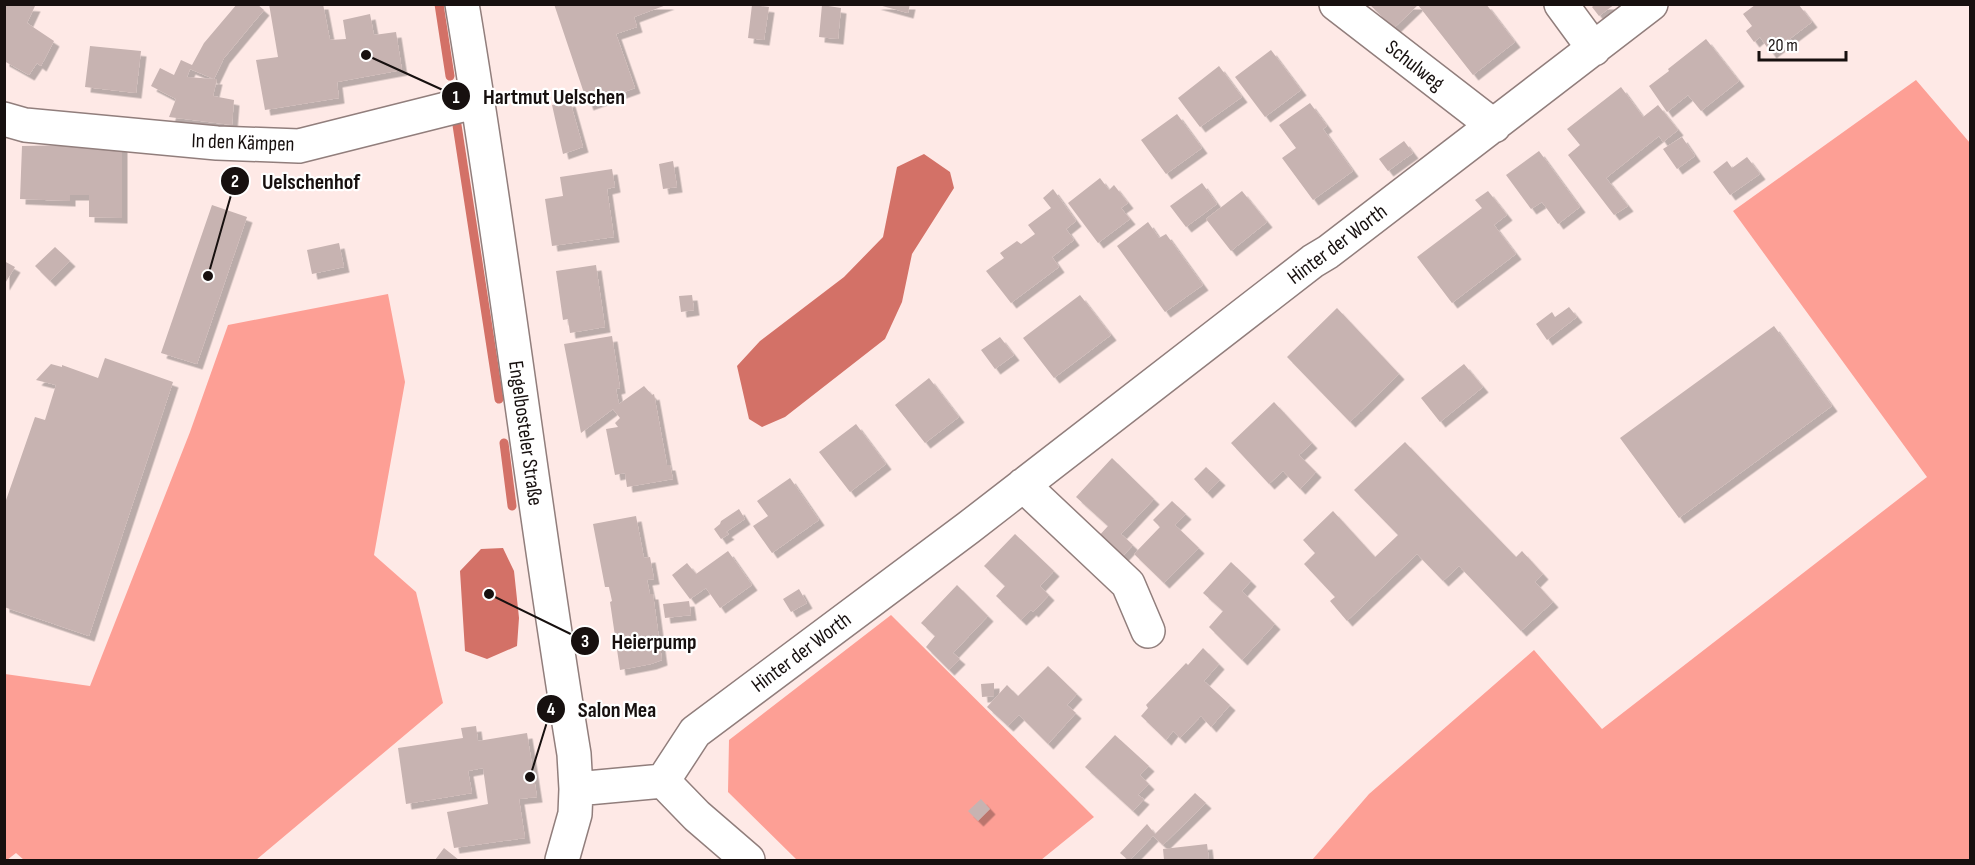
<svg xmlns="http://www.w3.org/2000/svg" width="1975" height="865" viewBox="0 0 1975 865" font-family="'Sofia Sans Condensed',sans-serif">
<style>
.green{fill:#fd9f95}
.water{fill:#d37167}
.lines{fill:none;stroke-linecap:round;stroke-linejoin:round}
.stream{stroke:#d37167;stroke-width:9}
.building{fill:#c7b3b1;filter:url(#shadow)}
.minor-casing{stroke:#917e7c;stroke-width:36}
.minor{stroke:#fff;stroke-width:33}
.labels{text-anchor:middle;stroke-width:4.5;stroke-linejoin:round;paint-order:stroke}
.street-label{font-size:21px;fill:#17100f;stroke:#fff}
.leader{fill:none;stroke:#17100f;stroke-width:2}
.callout-dot{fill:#17100f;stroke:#fff;stroke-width:2}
.mark-label{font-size:18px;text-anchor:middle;font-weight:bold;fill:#fff}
.callout-label{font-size:22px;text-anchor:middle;font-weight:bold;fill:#17100f;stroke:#fff;stroke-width:4.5;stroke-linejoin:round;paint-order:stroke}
</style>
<defs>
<filter id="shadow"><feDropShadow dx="5.5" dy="5.5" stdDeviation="0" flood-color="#0004"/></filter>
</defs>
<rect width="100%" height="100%" fill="#fee9e6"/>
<path class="green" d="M1916 80 1970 143V860H1312L1369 794 1534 650 1602 729 1927 477 1733 211Z
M388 294 405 382 374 555 416 592 443 703 256 860H24L16 853 7 860H5V674L90 686 190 432 228 325Z
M891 615 1094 817 1041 860H797L728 792 729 740Z"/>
<path class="water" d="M924 154 950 172 954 188 912 254 902 302 885 339 785 417 762 427 749 419 737 366 760 341 844 277 883 237 897 167Z
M503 548 514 571 519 618 517 646 487 659 465 651 460 571 481 549Z"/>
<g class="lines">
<path class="stream" d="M439 4 450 76
M457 125 499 399
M504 443 512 506"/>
</g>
<path class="building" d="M4 4 35 6 27 23 54 41 41 66 37 63 29 75 4 61Z
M237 4H257L264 10 224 58 214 79 190 69 187 77 214 79H217L213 96 234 100 232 125 169 117 176 99 151 86 160 68 174 75 181 60 192 65 204 43Z
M269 4H323L330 40 346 39 343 20 370 14 374 35 396 32 402 70 337 82 339 98 265 110 256 60 278 57Z
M554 4H669L634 17 637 27 616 34 635 88 588 105Z
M875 4H910L908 13Z
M1369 4H1486L1515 42 1473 75 1418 5 1394 28Z
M1595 4H1615L1599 16 1592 7Z
M752 5 769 7 764 40 748 38Z
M822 5 841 8 838 39 819 37Z
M1755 5H1799L1812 22 1771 53 1760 37 1754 42 1746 31 1752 26 1743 14Z
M1706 39 1739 81 1701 111 1688 95 1667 112 1649 86 1669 71 1668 69Z
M90 46 141 51 136 93 85 87Z
M1271 50 1301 90 1265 117 1235 77Z
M1219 66 1242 97 1200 127 1178 98Z
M1621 87 1643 117 1658 105 1678 130 1663 142 1659 136 1606 178 1628 206 1614 215 1568 155 1580 145 1567 129Z
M570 101 583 147 563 154 552 105Z
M1310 103 1327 126 1323 129 1353 171 1313 200 1282 158 1296 148 1279 125Z
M1177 114 1202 148 1166 174 1141 140Z
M1682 137 1695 156 1677 169 1663 149Z
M1404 141 1413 153 1388 171 1379 159Z
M122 144V218L89 217V195H70V201L20 199 22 146Z
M1539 151 1580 207 1558 224 1542 202 1531 209 1506 175Z
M1747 157 1760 174 1730 195 1713 172 1727 161 1732 168Z
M673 161 677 187 663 189 659 164Z
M612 169 615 187 607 189 614 237 552 246 545 199 563 196 560 177Z
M1100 178 1109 190 1114 185 1128 203 1121 208 1130 219 1098 243 1068 203Z
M1202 183 1217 204 1186 227 1170 206Z
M1053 189 1076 221 1066 229 1074 240 1052 257 1059 267 1011 303 986 271 1004 258 1000 253 1017 241 1021 244 1035 234 1028 225 1051 208 1043 198Z
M1242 191 1267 222 1231 251 1206 219Z
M1488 191 1507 215 1494 225 1516 254 1452 303 1417 257 1482 208 1475 200Z
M212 205 247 217 197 364 161 353Z
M1148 222 1159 238 1166 234 1203 285 1165 312 1117 246Z
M339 243 344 267 312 274 307 250Z
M55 247 70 261 50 281 35 266Z
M4 261 15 267 4 285Z
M596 265 605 327 570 333 568 319 563 320 556 271Z
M692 295 694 310 681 312 679 296Z
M1080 295 1111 335 1054 378 1023 338Z
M1569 307 1577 317 1547 340 1536 324 1552 312 1555 317Z
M1337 308 1399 374 1350 422 1287 357Z
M1774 326 1832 406 1679 518 1620 438Z
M612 336 620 388 616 389 619 404 644 386 652 395 654 394 667 465H670L673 479 627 487 625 473 615 475 606 429 618 427 615 423 620 418 613 409 581 433 564 344Z
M1000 337 1014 355 995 369 981 350Z
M105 358 173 382 89 636 4 607V506L35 417 45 420 56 385 36 380 51 364 62 367V365L98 378Z
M1464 364 1483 387 1440 422 1421 398Z
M929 378 959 417 925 443 895 405Z
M1274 402 1312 443 1299 455 1316 472 1300 489 1283 471 1269 484 1231 443Z
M856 424 886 464 850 492 819 452Z
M1405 442 1516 557 1522 551 1543 574 1535 582 1553 602 1521 631 1459 566 1443 581 1417 554 1347 621 1330 601 1335 597 1304 564 1315 553 1303 540 1333 511 1375 557 1398 535 1354 490Z
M1112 458 1154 499 1121 534 1133 545 1120 559 1097 538 1108 526 1076 497Z
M1206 467 1220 480 1207 493 1194 479Z
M790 478 819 520 772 553 753 526 768 516 757 501Z
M1172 501 1186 514 1175 525 1199 548 1164 583 1134 554 1160 527 1153 520Z
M739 509 745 519 726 532 729 534 721 539 714 529 720 524 721 521Z
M636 516 644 558 650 557 654 579 647 580 650 594H653L662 660 651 664 620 670 610 602 612 601 609 587H605L593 524Z
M1015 534 1054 571 1040 586 1049 595 1033 612 1031 610 1021 620 996 596 1005 586 984 566Z
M728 551 752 585 720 608 706 588 690 599 672 575 687 563 696 574Z
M1231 562 1251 581 1242 591 1275 624 1242 660 1209 627 1223 611 1203 593Z
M957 585 988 616 953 653 960 659 949 670 926 647 935 636 921 623Z
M799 589 807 603 791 612 783 599Z
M689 601 691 615 665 618 663 604Z
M1203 648 1219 664 1204 681 1230 705 1211 727 1201 716 1180 738 1173 731 1166 740 1141 716 1148 708 1146 705 1186 663 1188 665Z
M1048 666 1077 694 1067 705 1076 713 1048 744 1019 715 1008 726 987 707 1007 685 1018 696Z
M994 683V696L982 697 981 684Z
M476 726 478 741 527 733 537 797 519 799 525 838 454 848 447 812 488 804 483 768 468 771 472 793 406 804 398 748 463 738 461 728Z
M1115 735 1149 766 1140 775 1149 784 1138 795 1144 799 1133 811 1085 767Z
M1195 793 1206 803 1163 845 1153 836 1130 860H1128L1120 853 1147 824 1155 834Z
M981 799 990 809 978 821 968 811Z
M1207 844 1209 860H1164L1163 849Z
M444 848 459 860H435Z"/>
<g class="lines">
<defs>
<path id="minor" d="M462 4C504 254 533 505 574 754L576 789 575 814 562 860
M1336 4 1494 126
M1561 4 1594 49
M4 119 25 125 217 143 299 146 478 101
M1023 485 1128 584 1148 631
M663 781 697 816 748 860
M576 789 663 781 695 732 968 528 1313 261 1328 252 1651 4"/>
</defs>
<use href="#minor" class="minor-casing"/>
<use href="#minor" class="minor"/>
</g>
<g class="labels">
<g class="street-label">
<text transform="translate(1415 65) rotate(38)" y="7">Schulweg</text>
<text transform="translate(243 142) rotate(2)" y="7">In den Kämpen</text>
<text transform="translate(1337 244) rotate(-37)" y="7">Hinter der Worth</text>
<text transform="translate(526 433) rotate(82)" y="7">Engelbosteler Straße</text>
<text transform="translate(801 652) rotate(-37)" y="7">Hinter der Worth</text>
</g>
</g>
<path class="leader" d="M366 55L456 96M208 276L235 181M489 594L585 641M530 777L551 709"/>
<g class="callout-dot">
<circle cx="366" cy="55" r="6"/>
<circle cx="208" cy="276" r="6"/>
<circle cx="489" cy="594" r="6"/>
<circle cx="530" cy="777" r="6"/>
<circle cx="456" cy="96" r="15"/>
<circle cx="235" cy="181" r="15"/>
<circle cx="585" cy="641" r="15"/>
<circle cx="551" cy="709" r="15"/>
</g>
<g class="mark-label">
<text x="456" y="103">1</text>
<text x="235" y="187">2</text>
<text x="585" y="647">3</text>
<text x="551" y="715">4</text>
</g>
<g class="callout-label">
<text x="554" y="104">Hartmut Uelschen</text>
<text x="311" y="189">Uelschenhof</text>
<text x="654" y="649">Heierpump</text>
<text x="617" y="717">Salon Mea</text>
</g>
<rect width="1975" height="865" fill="none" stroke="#17100f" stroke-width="12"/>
<path d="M1759 51v9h87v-9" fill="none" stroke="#17100f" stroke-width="3"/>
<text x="1768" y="51" font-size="18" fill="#17100f" stroke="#ffffff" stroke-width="4.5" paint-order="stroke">20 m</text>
</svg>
